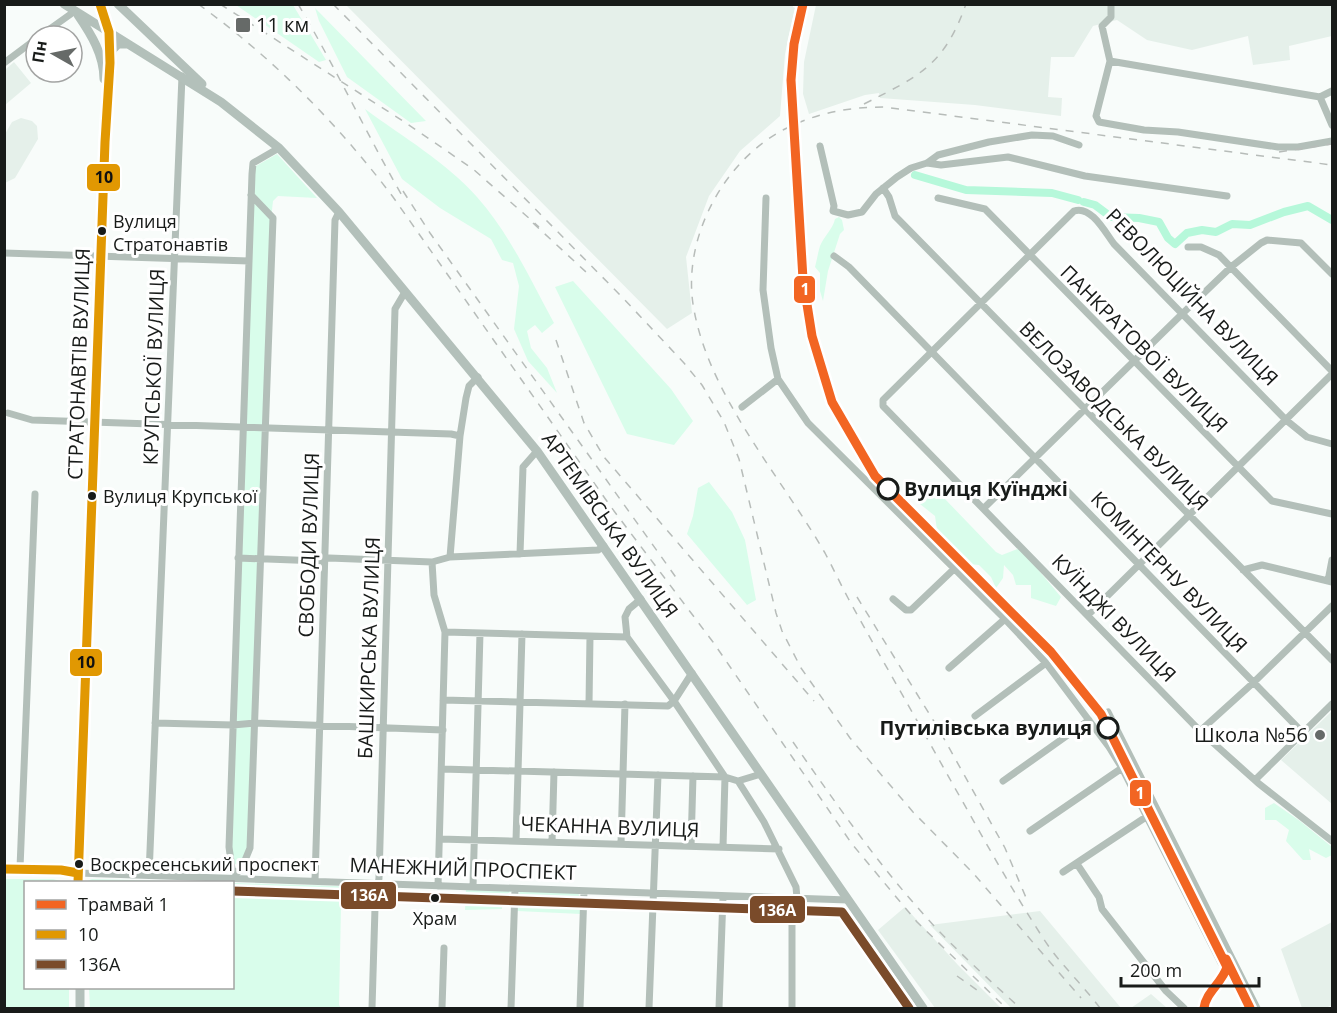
<svg xmlns="http://www.w3.org/2000/svg" width="1337" height="1013" viewBox="0 0 1337 1013" font-family="'Open Sans',sans-serif">
<style>
.built{fill:#e5f0ea}
.green{fill:#d9fdeb}
.lines{fill:none;stroke-linecap:round;stroke-linejoin:round}
.river{stroke:#b6f8da;stroke-width:8}
.minor{stroke:#b3bfb9;stroke-width:7}
.major{stroke:#b3c0ba;stroke-width:9}
.rail{stroke:#b7bcb9;stroke-width:1.5;stroke-dasharray:8 8;stroke-linecap:butt}
.bus-1-casing{stroke:#fff;stroke-width:14}
.bus-2-casing{stroke:#fff;stroke-width:14}
.bus-1{stroke:#e19802;stroke-width:9}
.bus-2{stroke:#7a4b2a;stroke-width:9}
.tram-1-casing{stroke:#fff;stroke-width:14}
.tram-1{stroke:#f26522;stroke-width:9}
.poi-dot{fill:#666a68;stroke:#fff;stroke-width:2}
.bus-dot{fill:#181b19;stroke:#fff;stroke-width:2}
.stop-dot{fill:#fff;stroke:#181b19;stroke-width:3}
.labels{text-anchor:middle;stroke-width:6;stroke-linejoin:round;paint-order:stroke}
.bus-label{font-size:18px;fill:#181b19;stroke:#fff;text-anchor:start}
.poi-label{font-size:20px;fill:#181b19;stroke:#fff;text-anchor:start}
.street-label{font-size:20px;fill:#181b19;stroke:#fff}
.stop-label{font-size:20px;font-weight:bold;fill:#181b19;stroke:#fff;text-anchor:start}
.line-badge{stroke:#fff;stroke-width:2}
.badge-label{font-size:16px;text-anchor:middle;font-weight:bold;fill:#fff}
.pale-badge-label{font-size:16px;text-anchor:middle;font-weight:bold;fill:#111}
</style>
<rect width="100%" height="100%" fill="#f8fcfa"/>
<path class="built" d="M346 5H793V7L795 8 785 54 780 116 740 151 709 196 686 257 692 313 667 329Z
M816 5H1332V36L1289 46 1290 60 1253 65 1248 36 1192 50 1147 40 1117 20 1093 26 1074 57H1051L1048 97 1062 98 1061 116 975 105 880 98 879 93 865 95 809 114 803 94 804 62Z
M14 62 31 83 5 105V70Z
M21 118 32 121 37 126 38 139 15 178 5 183V134L12 122Z
M1332 711V804L1281 760Z
M905 907 958 965 1001 1008H935L878 930Z
M1040 911 1121 1008H1011L930 925Z
M1332 922V1005L1326 1008H1302L1281 949Z
M1151 994 1167 1008H1131Z"/>
<path class="green" d="M236 5H293L326 60 319 62Z
M315 8 426 121 411 123 347 77 319 21Z
M365 109C403 137 446 162 477 197 510 234 531 281 554 323L542 333 535 325 527 331 531 348 547 368 557 393 528 361 514 329 519 286 513 263 502 260 491 239 440 208 402 179Z
M277 154 317 198 278 196 273 201 271 219 247 848 240 864 237 865 234 863 230 847 254 175 256 166Z
M839 217 842 220 844 230 840 234 828 271 823 301 820 291V273L815 267C817 260 818 252 820 246 824 236 833 229 835 219Z
M573 281 671 389 693 421 674 445 627 434 555 287Z
M709 482 732 512 745 540 756 600 747 605 687 534 693 516 698 488Z
M917 494 944 498 996 552 1002 555 1020 548 1061 597 1056 606 1031 598V585H1016L1013 575 1004 565 1003 578 996 588 991 577 979 565 969 564 937 530 935 516 915 500Z
M1274 803 1300 821 1332 847V855L1326 858 1309 849 1311 860H1303L1286 841 1289 830 1276 820H1265V808Z
M5 879H53L64 882H26V988H69V1008H5Z
M92 879 211 882H85Z
M233 883 338 886 346 891 345 906H341L339 1005 341 1008H90L89 988H232Z
M466 889 511 890V892C504 894 502 902 502 909L465 910Z
M521 891 578 893 582 901 581 914 517 911 518 894Z"/>
<g class="lines">
<path class="river" d="M915 175 966 190 1052 193 1078 200
M1084 202 1095 205 1111 217 1139 218 1159 222 1168 238 1175 244 1187 233 1202 230 1216 232 1232 224 1250 225 1284 212 1308 206 1332 220"/>
<path class="minor" d="M1111 4V17L1102 26 1110 61 1096 116 1099 122 1144 130 1178 132 1278 147H1298L1332 141
M40 36 75 11
M1110 61 1320 97 1332 91
M4 63 36 39
M1320 97 1332 125
M820 146 834 206 833 211 848 215 862 212 876 194 897 177 911 168 927 163 938 155 989 142 1032 135 1053 136 1079 145
M927 163 941 165 1008 157 1085 176 1227 196
M883 188 889 197 895 216 1332 660
M766 198 763 290 771 348 778 379 808 423 1005 619 1046 663 1109 747 1122 768 1221 963
M938 198 985 209 1272 501 1332 514
M1188 247H1201L1219 255 1332 371
M4 253 249 261
M834 256 849 267 1303 733
M742 407 778 379
M8 413 32 420 451 434 460 436
M1332 444 1307 437 1286 420 1114 244C1105 232 1091 205 1074 211L883 400V406L1200 731 1258 783 1332 841
M984 508 1182 314 1231 267 1261 243 1267 240 1301 243 1332 274
M520 554 523 467 537 451
M450 557 460 436 466 398 469 386 478 377
M238 558 320 561 329 558 432 562 450 557 598 550 604 546
M432 562 434 595 445 632 438 886
M1243 570 1262 565 1332 582
M1328 581 1332 560
M641 599 629 609 625 617 627 637 674 701 725 777
M893 599 906 610H911L954 569
M1088 615 1332 374
M445 632 627 637
M949 668 1005 619
M443 700 668 706 674 701 692 673
M589 704 590 636
M1108 712 1257 1008
M975 716 1046 663
M155 723 233 725 255 723 443 730
M1200 731 1253 683 1332 606
M442 769 725 777 738 781 764 822 796 887 797 898
M1255 780 1332 704
M738 781 761 774
M1003 781 1089 720
M1030 831 1122 768
M440 839 779 849
M516 841 522 634
M552 842 554 772
M621 844 625 704
M691 846 693 776
M723 847 725 777
M1077 864 1099 897 1102 909 1166 991 1184 1008
M20 868 35 494
M1063 872 1146 817
M78 873 848 900
M236 873 232 869 229 847 252 174 253 163 279 148
M149 875 182 76
M236 877V873L241 870 250 848 273 218 251 195
M315 881 335 220 339 212
M473 887 480 633
M789 898 792 920V1008
M372 1008 375 908 379 878 395 309 405 292
M442 1008 444 948
M511 1008 515 889
M580 1008 584 891
M649 1008 658 775
M719 1008 723 896"/>
<path class="major" d="M64 4 221 102 279 148 339 212 537 451 923 1008
M100 4 109 32 110 54
M118 4 202 84
M78 15C91 34 104 55 104 79
M4 869 61 870 78 873
M78 882 105 142 112 50 118 44H128
M80 988V1008"/>
<path class="rail" d="M198 4C273 58 337 123 393 197L611 507 713 642 852 844 917 922 1006 1008
M220 4 403 121 473 169 539 227
M298 4C336 68 367 135 404 199
M333 4 623 298 684 363 702 385 724 422 739 459 776 613 782 631 801 668 850 738 913 812 973 873 1081 998
M864 104C919 76 944 66 966 4
M1279 152 1332 144
M403 191 430 233 680 583
M533 223 586 272
M556 340 584 423 604 457 814 701
M857 597 938 728 1005 848 1027 900
M793 742C833 799 872 856 918 908 949 944 985 976 1020 1008
M957 976 977 990
M1100 1008C1082 984 1059 963 1043 938 1010 887 981 834 951 781 917 720 882 660 848 598 840 583 833 568 825 553 780 475 707 394 693 304 683 237 724 160 785 129 816 113 849 107 884 107L1332 165"/>
<defs>
<path id="bus-1" d="M4 869 61 870 78 873
M78 882 105 142 110 63 109 32 100 4"/>
<path id="bus-2" d="M232 891 842 912 909 1008"/>
</defs>
<use href="#bus-1" class="bus-1-casing"/>
<use href="#bus-2" class="bus-2-casing"/>
<use href="#bus-1" class="bus-1"/>
<use href="#bus-2" class="bus-2"/>
<defs>
<path id="tram-1" d="M803 4 794 44 791 80 803 279 812 336 832 402 875 476 1051 652 1101 714 1227 967C1222 983 1206 992 1204 1008
M1226 959 1250 1008"/>
</defs>
<use href="#tram-1" class="tram-1-casing"/>
<use href="#tram-1" class="tram-1"/>
</g>
<g class="poi-dot">
<rect x="235" y="17" width="16" height="16" rx="3"/>
<circle cx="1320" cy="735" r="6"/>
</g>
<g class="bus-dot">
<circle cx="102" cy="231" r="5"/>
<circle cx="92" cy="496" r="5"/>
<circle cx="79" cy="864" r="5"/>
<circle cx="435" cy="898" r="5"/>
</g>
<g class="stop-dot">
<circle cx="888" cy="489" r="10"/>
<circle cx="1108" cy="728" r="10"/>
</g>
<g class="labels">
<g class="bus-label">
<text x="113" y="228">Вулиця<tspan x="113" dy="23">Стратонавтів</tspan></text>
<text x="103" y="503">Вулиця Крупської</text>
<text x="90" y="871">Воскресенський проспект</text>
<text x="435" y="925" text-anchor="middle">Храм</text>
</g>
<g class="poi-label">
<text x="256" y="32">11 км</text>
<text x="1308" y="742" text-anchor="end">Школа №56</text>
</g>
<g class="street-label">
<text transform="translate(1192 297) rotate(46)" y="7">РЕВОЛЮЦІЙНА ВУЛИЦЯ</text>
<text transform="translate(1144 349) rotate(45)" y="7">ПАНКРАТОВОЇ ВУЛИЦЯ</text>
<text transform="translate(79 364) rotate(-88)" y="7">СТРАТОНАВТІВ ВУЛИЦЯ</text>
<text transform="translate(154 367) rotate(-88)" y="7">КРУПСЬКОЇ ВУЛИЦЯ</text>
<text transform="translate(1114 416) rotate(45)" y="7">ВЕЛОЗАВОДСЬКА ВУЛИЦЯ</text>
<text transform="translate(610 525) rotate(55)" y="7">АРТЕМІВСЬКА ВУЛИЦЯ</text>
<text transform="translate(309 545) rotate(-88)" y="7">СВОБОДИ ВУЛИЦЯ</text>
<text transform="translate(1169 572) rotate(46)" y="7">КОМІНТЕРНУ ВУЛИЦЯ</text>
<text transform="translate(1114 618) rotate(46)" y="7">КУЇНДЖІ ВУЛИЦЯ</text>
<text transform="translate(369 648) rotate(-88)" y="7">БАШКИРСЬКА ВУЛИЦЯ</text>
<text transform="translate(610 827) rotate(2)" y="7">ЧЕКАННА ВУЛИЦЯ</text>
<text transform="translate(463 869) rotate(2)" y="7">МАНЕЖНИЙ ПРОСПЕКТ</text>
</g>
<g class="stop-label">
<text x="904" y="496">Вулиця Куїнджі</text>
<text x="1092" y="735" text-anchor="end">Путилівська вулиця</text>
</g>
</g>
<g class="line-badge">
<rect x="86" y="163" width="35" height="29" rx="6" fill="#e19802"/>
<rect x="793" y="275" width="23" height="29" rx="6" fill="#f26522"/>
<rect x="69" y="648" width="34" height="29" rx="6" fill="#e19802"/>
<rect x="1129" y="779" width="23" height="28" rx="6" fill="#f26522"/>
<rect x="340" y="881" width="57" height="29" rx="6" fill="#7a4b2a"/>
<rect x="749" y="895" width="57" height="29" rx="6" fill="#7a4b2a"/>
</g>
<g class="badge-label">
<text x="805" y="295">1</text>
<text x="1140" y="799">1</text>
<text x="369" y="901">136А</text>
<text x="777" y="916">136А</text>
</g>
<g class="pale-badge-label">
<text x="104" y="183">10</text>
<text x="86" y="668">10</text>
</g>
<rect width="1337" height="1013" fill="none" stroke="#181b19" stroke-width="12"/>
<rect x="24" y="881" width="210" height="108" fill="#ffffff" stroke="#a3a4a3" stroke-width="1.5"/>
<rect x="36" y="900" width="30" height="9" fill="#f26522" stroke="#a3a4a3" stroke-width="1.5"/>
<text x="78" y="911" font-size="18" fill="#181b19">Трамвай 1</text>
<rect x="36" y="930" width="30" height="9" fill="#e19802" stroke="#a3a4a3" stroke-width="1.5"/>
<text x="78" y="941" font-size="18" fill="#181b19">10</text>
<rect x="36" y="960" width="30" height="9" fill="#7a4b2a" stroke="#a3a4a3" stroke-width="1.5"/>
<text x="78" y="971" font-size="18" fill="#181b19">136А</text>
<g transform="translate(54 54) rotate(279)"><circle r="28" fill="#ffffff" stroke="#a3a4a3" stroke-width="1.5"/>
<path d="M0-4.5L10 22L0 15L-10 22Z" fill="#666a68"/>
<text y="-9" font-size="16" font-weight="bold" text-anchor="middle" fill="#181b19">Пн</text>
</g>
<path d="M1121 977v9h138v-9" fill="none" stroke="#181b19" stroke-width="3"/>
<text x="1130" y="977" font-size="18" fill="#181b19" stroke="#ffffff" stroke-width="4.5" paint-order="stroke">200 m</text>
</svg>
